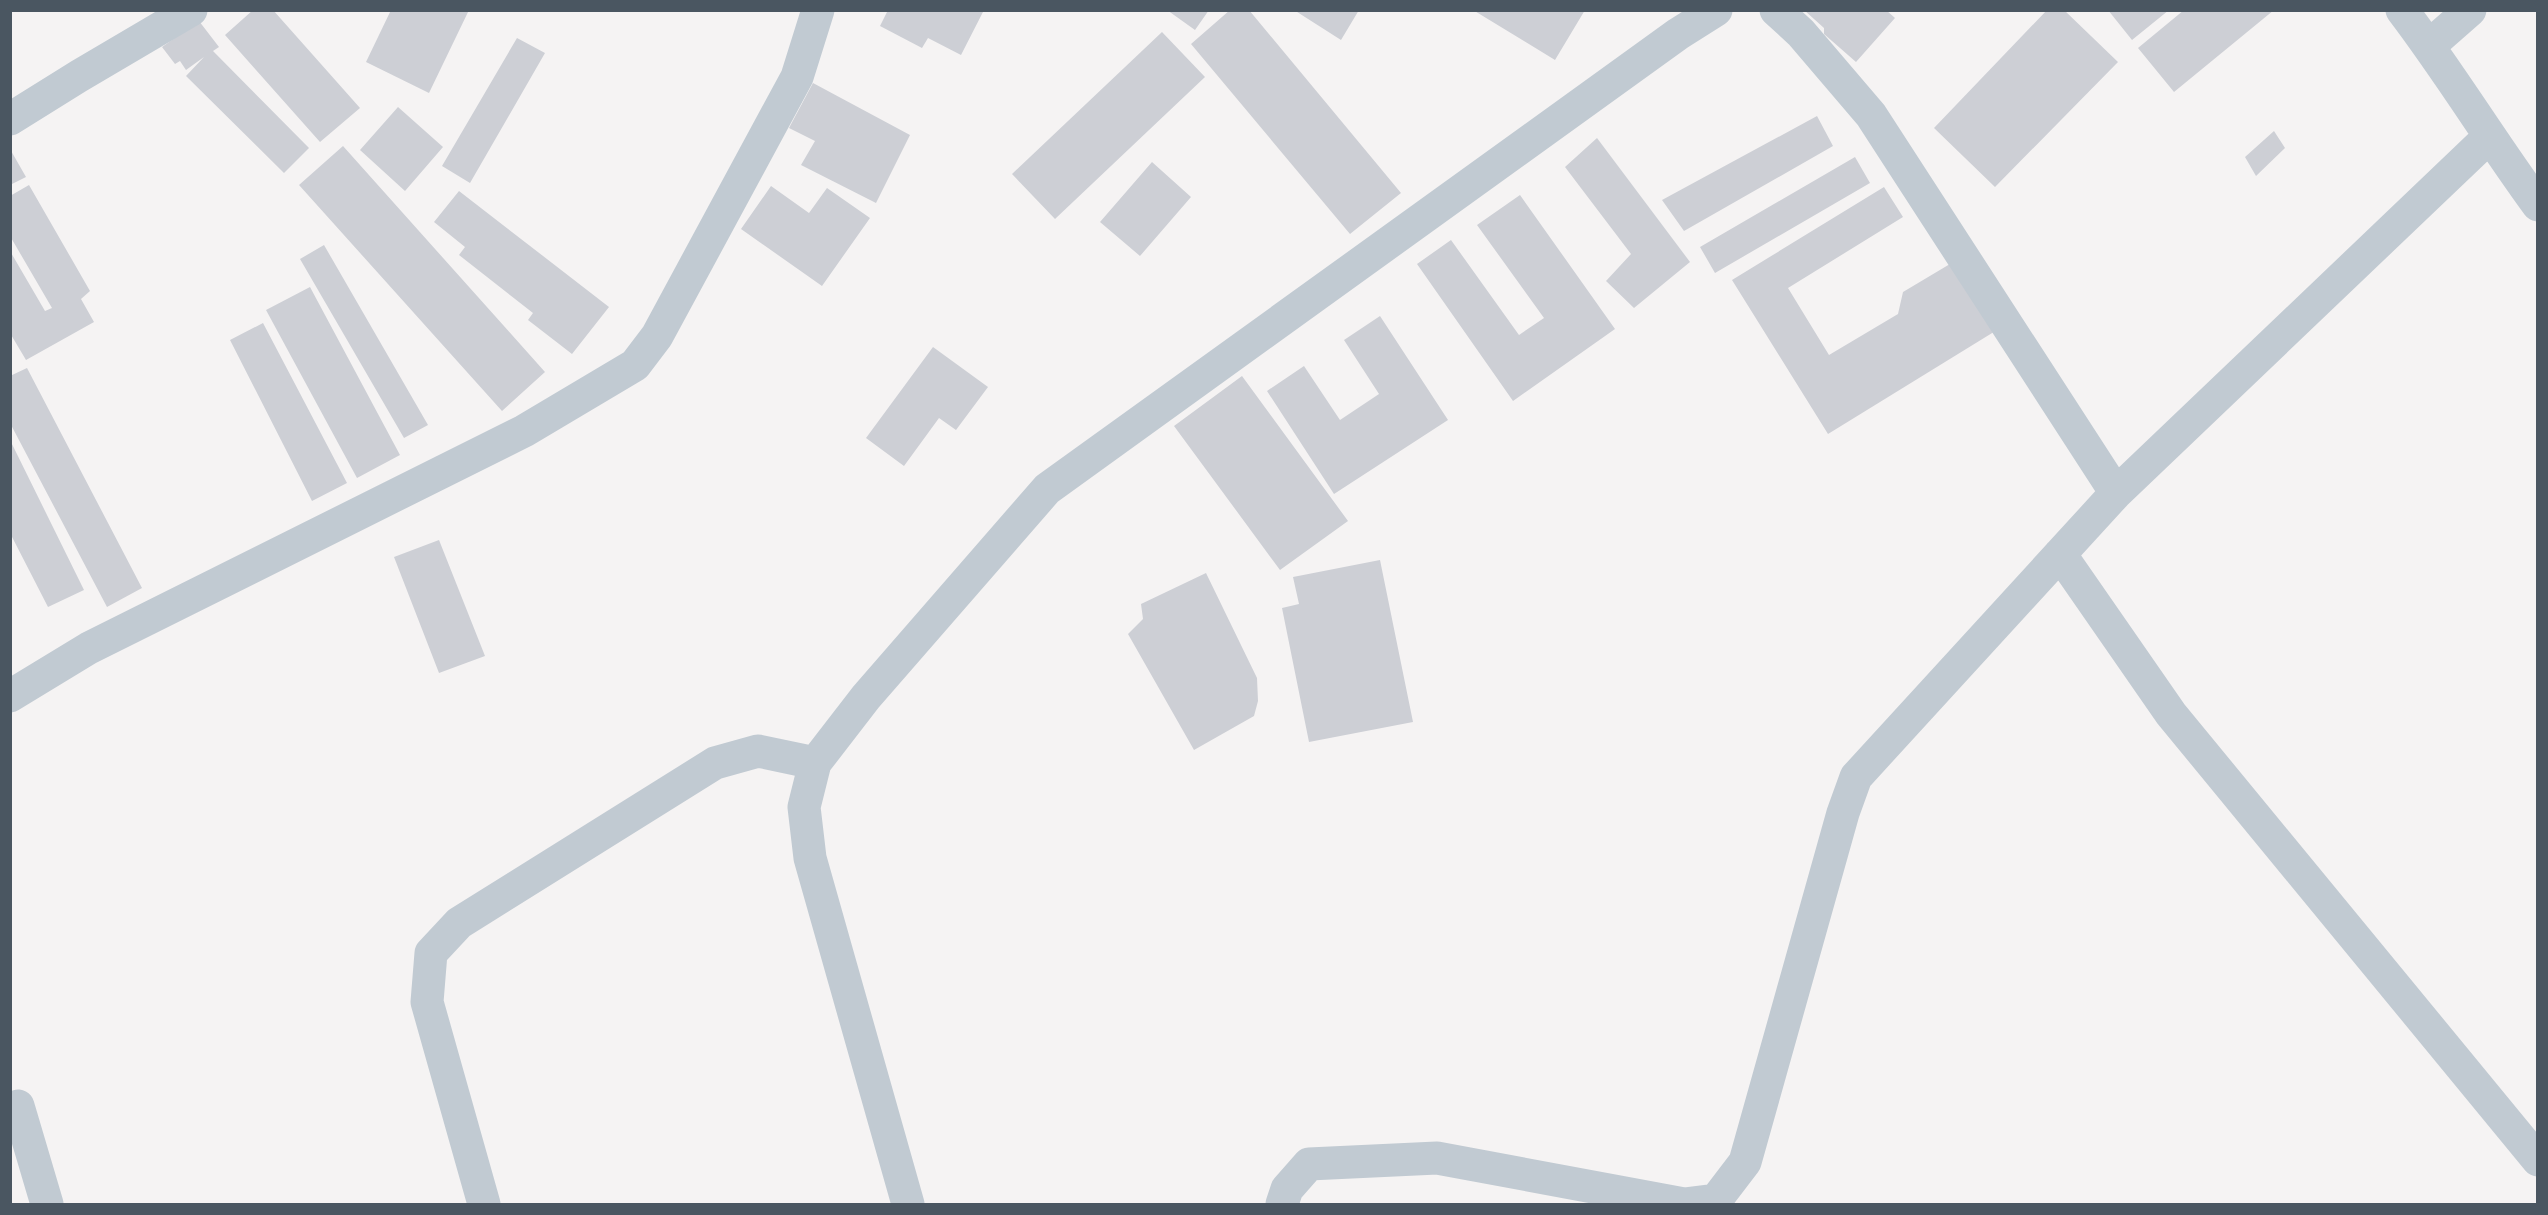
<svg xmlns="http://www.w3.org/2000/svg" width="2548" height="1215" viewBox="0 0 2548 1215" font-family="'Archivo Narrow',sans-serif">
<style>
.building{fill:#cdcfd5}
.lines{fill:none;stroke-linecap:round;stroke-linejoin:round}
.street{stroke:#c1cad2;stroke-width:33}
</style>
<rect width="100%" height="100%" fill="#f5f3f3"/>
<path class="building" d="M253 10H273L360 108 320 142 225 35Z
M391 10H469L429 93 366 62Z
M888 10H984L961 55 928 38 922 48 880 26Z
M1167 10H1209L1195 30Z
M1230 10H1249L1401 193 1350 234 1191 44Z
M1294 10H1359L1341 40Z
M1473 10H1585L1555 60Z
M1804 10H1886L1895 18 1856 62 1824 34V28Z
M2047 10H2064L2118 62 1995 187 1934 128Z
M2108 10H2169L2132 40Z
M2184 10H2274L2174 92 2138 48Z
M199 21 219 47 213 51 309 148 284 173 186 76 204 57 186 70 180 61 175 64 162 47Z
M1162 32 1205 77 1055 219 1012 174Z
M517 38 545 53 470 183 442 166Z
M813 83 910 135 876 203 801 165 815 141 789 128Z
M398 107 443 147 405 191 360 150Z
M1817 116 1833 146 1684 231 1662 200Z
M2274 131 2285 148 2256 176 2245 157Z
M1597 138 1690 262 1634 308 1606 281 1631 254 1565 167Z
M343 146 545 372 502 411 299 185Z
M10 149 26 177 10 185Z
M1855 157 1870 183 1715 273 1700 247Z
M1152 162 1191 197 1140 256 1100 222Z
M29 185 90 291 81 299 94 322 26 360 10 333V251L45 311 52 308 10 236V196Z
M771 186 809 213 827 188 870 218 822 286 741 229Z
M1884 187 1903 217 1788 288 1829 355 1898 314 1903 292 1955 261 1997 330 1828 434 1732 280Z
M459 191 609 307 572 354 528 320 533 313 459 255 465 247 434 222Z
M1520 195 1615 329 1513 401 1417 264 1451 240 1519 335 1544 318 1477 225Z
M324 245 428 425 404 438 300 259Z
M310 287 400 455 357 478 266 310Z
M1380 316 1448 420 1334 494 1267 391 1304 366 1340 420 1379 394 1344 340Z
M263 323 347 483 312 501 230 340Z
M933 347 988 387 956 430 939 418 904 466 866 438Z
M27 368 142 588 107 607 10 423V376Z
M1242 376 1348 521 1280 570 1174 426Z
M10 440 84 590 48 607 10 533Z
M439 540 485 656 439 673 394 557Z
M1380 560 1413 722 1309 742 1282 608 1299 604 1293 577Z
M1206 573 1257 678 1258 701 1254 716 1194 750 1128 634 1143 619 1141 604Z"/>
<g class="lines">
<path class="street" d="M1776 10 1801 33 1871 115 2116 493
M2402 10C2450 73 2491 141 2538 205
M2429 46 2470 10
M10 119 79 76 191 10
M2060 554 2171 714 2538 1160
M10 696 89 648 524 431 635 365 657 336 797 77 818 10
M18 1106 47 1204
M484 1204 427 1002 431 953 459 923 715 763 758 751 815 763
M908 1204 810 858 804 807 815 763 866 697 1047 489 1678 34 1716 10
M1282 1204 1287 1189 1309 1164 1437 1158 1684 1204 1716 1200 1745 1162 1843 813 1856 777 2116 493 2489 137"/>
</g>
<rect width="2548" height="1215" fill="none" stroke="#4a5661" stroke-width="24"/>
</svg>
